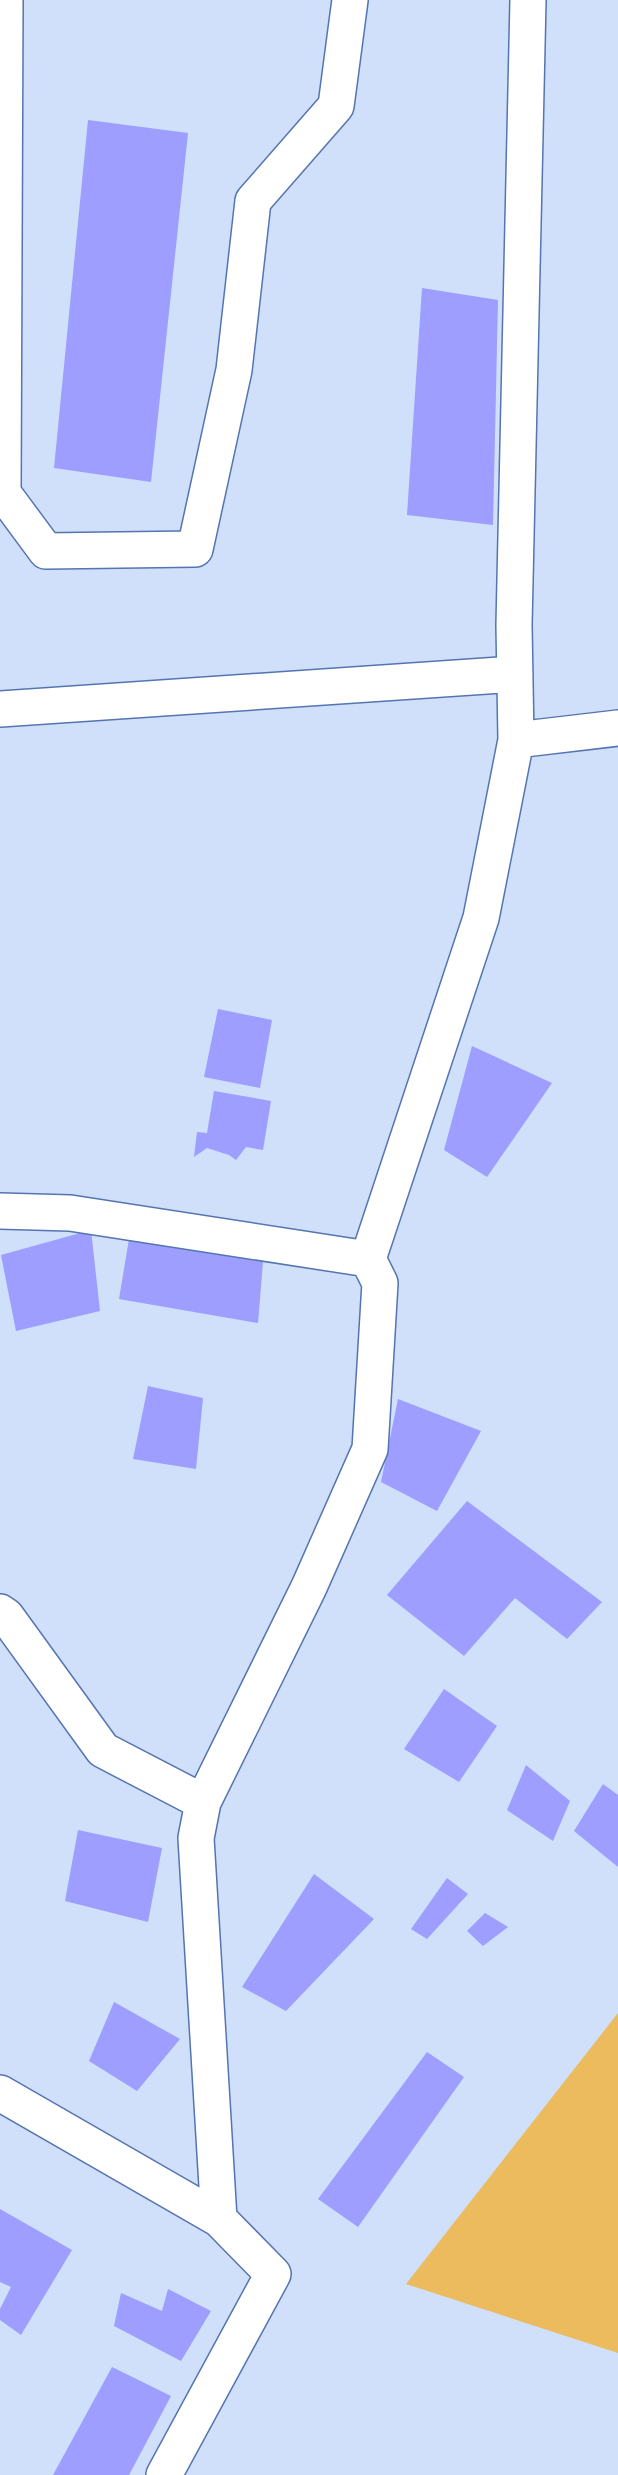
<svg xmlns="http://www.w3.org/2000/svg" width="618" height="2475" viewBox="0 0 618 2475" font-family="Rubik,sans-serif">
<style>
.green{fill:#ebbb5e}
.building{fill:#9d9eff}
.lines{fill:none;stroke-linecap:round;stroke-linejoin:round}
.minor-casing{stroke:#5475b1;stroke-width:38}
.minor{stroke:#fff;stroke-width:35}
</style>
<rect width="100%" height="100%" fill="#d0dffa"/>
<path class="green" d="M618 2013V2353L406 2284Z"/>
<path class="building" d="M88 120 188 133 151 482 54 468Z
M422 288 498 300 493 525 407 515Z
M218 1009 272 1020 260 1088 204 1077Z
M472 1046 552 1083 487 1177 444 1150Z
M214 1091 271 1101 263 1150 246 1147 236 1160 229 1155 207 1148 194 1157 197 1132 207 1133Z
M91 1230 100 1311 16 1331 1 1255Z
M129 1239 263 1262 258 1323 119 1299Z
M148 1386 203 1398 196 1469 133 1459Z
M398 1399 481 1431 437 1511 381 1482Z
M467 1501 602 1602 567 1639 515 1598 464 1656 387 1595Z
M444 1689 497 1726 459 1782 404 1749Z
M526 1765 570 1801 553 1841 507 1810Z
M603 1784 618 1795V1867L574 1831Z
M78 1830 162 1848 148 1922 65 1901Z
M314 1874 374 1919 286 2011 242 1987Z
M447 1878 468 1894 427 1939 411 1929Z
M485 1913 508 1927 483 1946 467 1931Z
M114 2002 180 2039 137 2091 89 2061Z
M427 2052 464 2077 358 2227 318 2199Z
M0 2209 72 2250 21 2335 0 2320V2309L11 2287 0 2282Z
M168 2289 211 2311 181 2361 114 2326 121 2293 162 2311Z
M112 2367 171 2396 129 2475H53Z"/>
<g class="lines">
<defs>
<path id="minor" d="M0 493H3L5 0
M3 493 46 551 195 549 234 370 253 201 336 106 350 0
M0 709 515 674
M516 740 618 728
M0 1211 70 1213 368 1259
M0 1612 6 1616 103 1750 203 1802
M0 2093 219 2219
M164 2475 273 2274 219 2219 196 1838 203 1802 309 1587 370 1449 380 1283 368 1259 481 918 516 740 514 625 528 0"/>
</defs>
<use href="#minor" class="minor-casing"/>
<use href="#minor" class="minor"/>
</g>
</svg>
